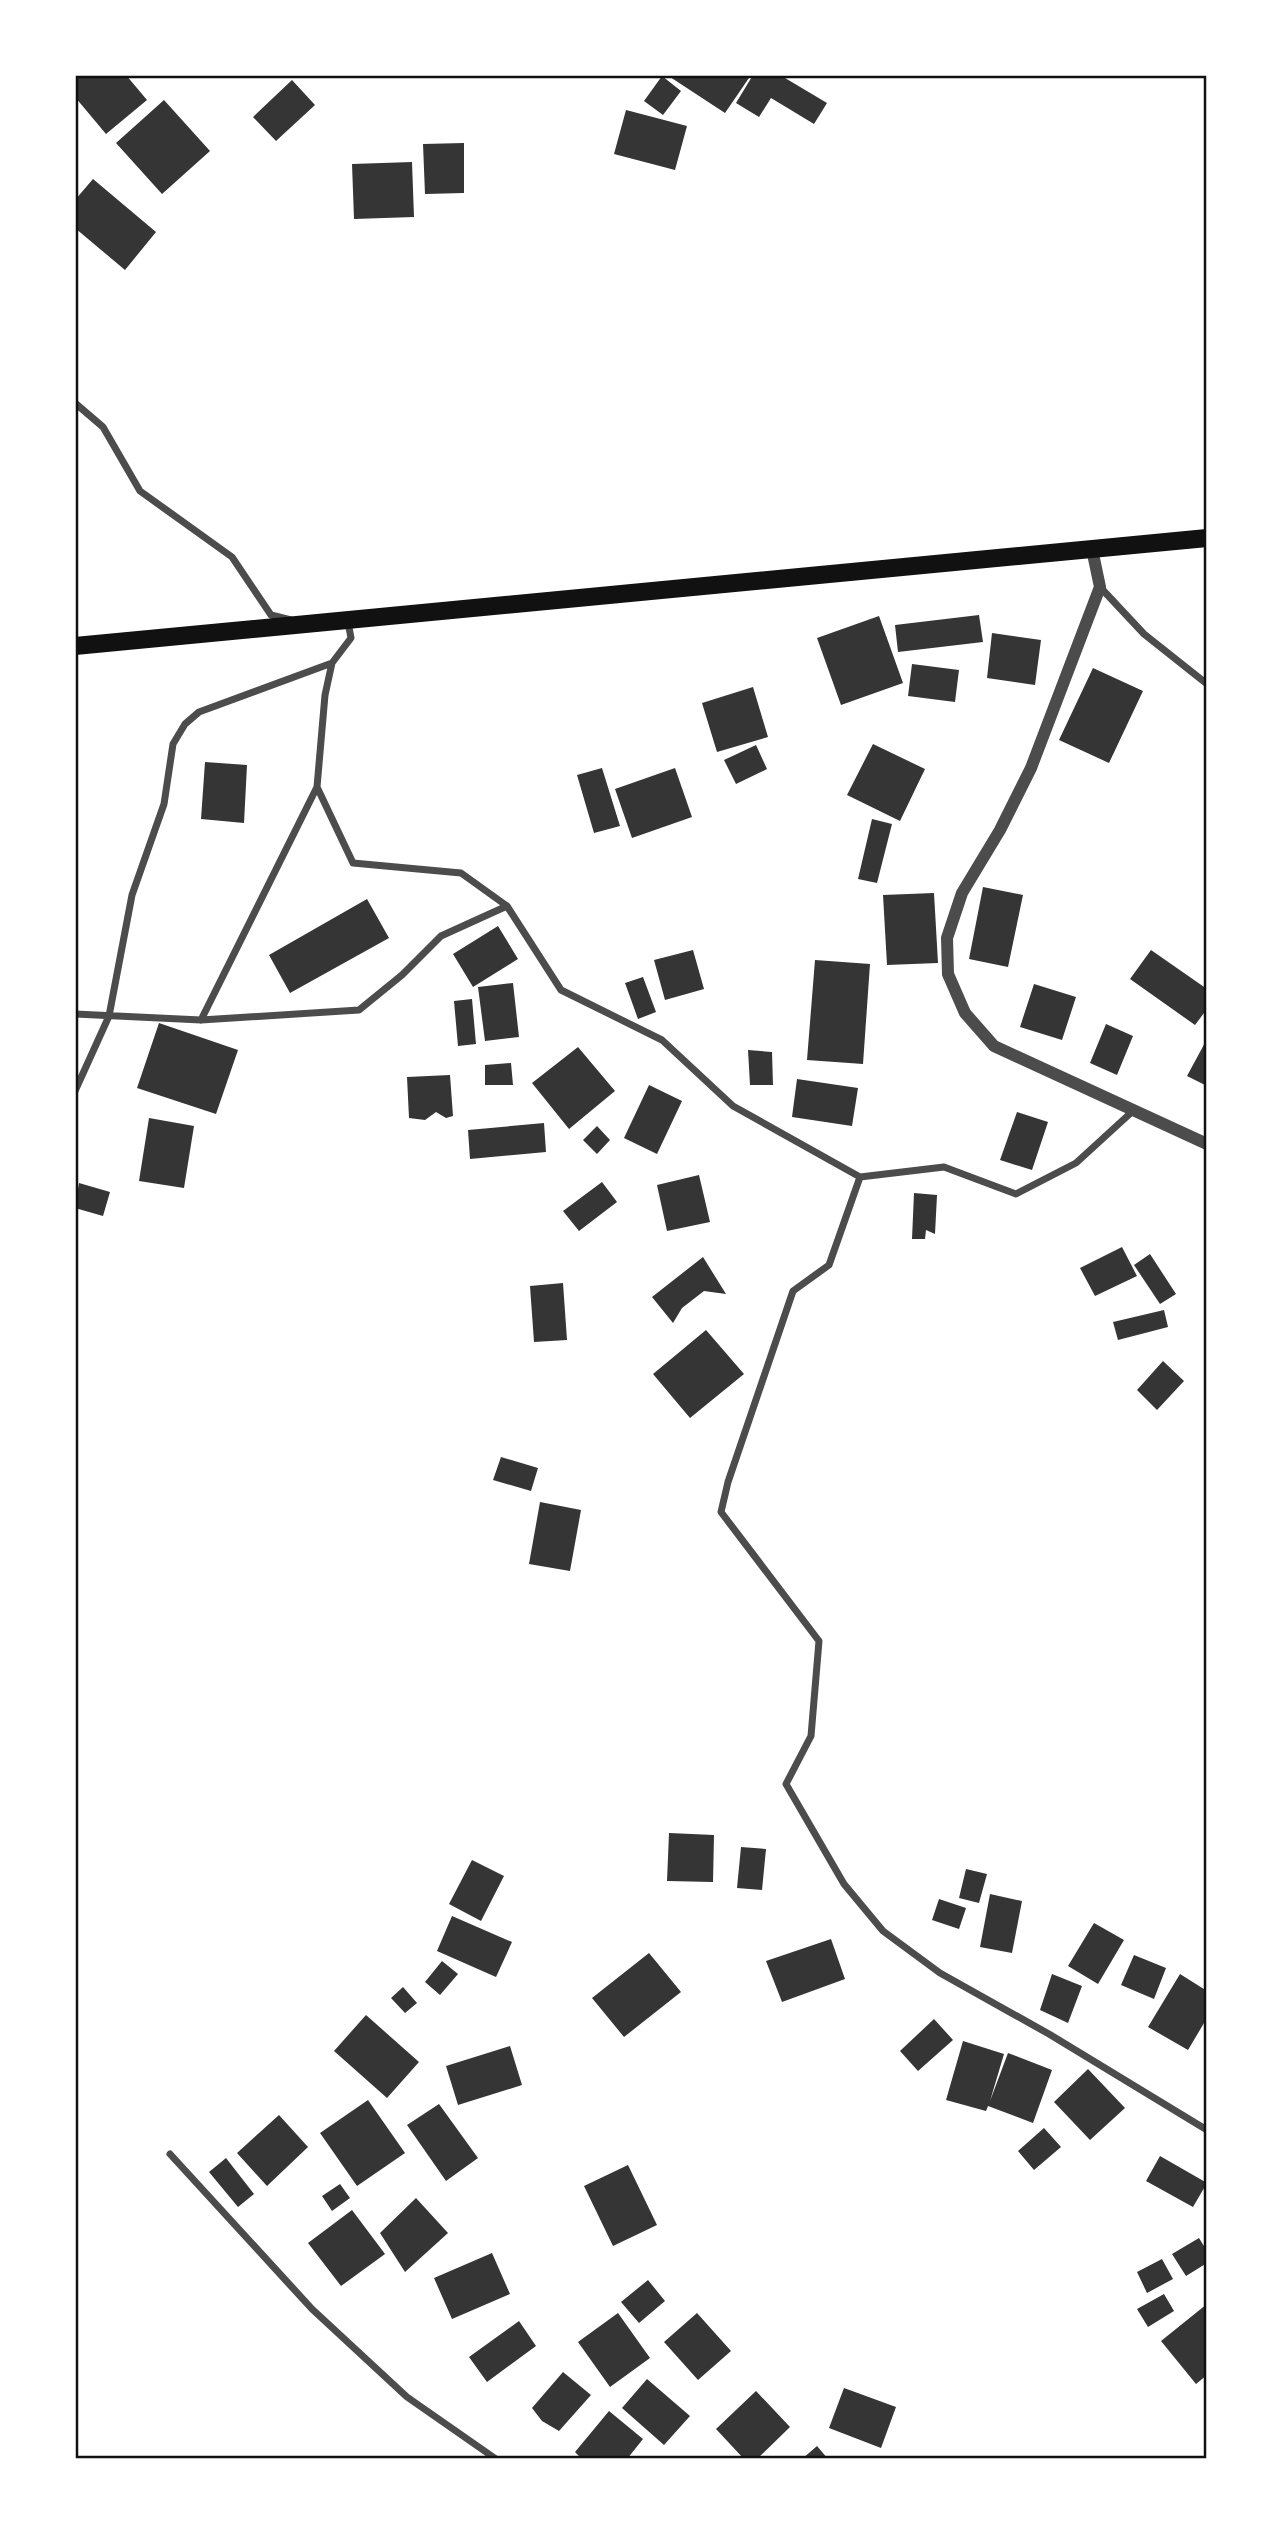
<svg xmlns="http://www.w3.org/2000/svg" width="1282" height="2534" viewBox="0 0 1282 2534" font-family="'Fira Sans Condensed',sans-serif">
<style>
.building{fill:#353535}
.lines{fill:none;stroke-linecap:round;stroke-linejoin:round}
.minor{stroke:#4c4c4c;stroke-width:7}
.tertiary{stroke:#4c4c4c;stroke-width:12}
.primary{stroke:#111;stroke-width:18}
.neatline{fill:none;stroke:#111;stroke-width:2.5}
</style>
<rect width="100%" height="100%" fill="#fff"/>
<path class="building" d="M75 75H126L147 100 106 134 75 97Z
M667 75H751L725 113Z
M753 75H780L827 103 814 124 771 98 759 117 736 103Z
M662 76 681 91 663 115 644 101Z
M292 80 315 105 276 141 253 117Z
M164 100 210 151 162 194 116 143Z
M626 110 687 126 675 170 614 154Z
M464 143V193L425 194 423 144Z
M412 162 414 217 354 219 352 164Z
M93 179 156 232 125 270 75 228V200Z
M979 615 983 642 898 652 895 625Z
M879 616 903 683 841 705 817 638Z
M992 633 1041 640 1035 685 987 678Z
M912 664 959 670 955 702 908 696Z
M1093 668 1143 691 1109 763 1059 740Z
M753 687 768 737 717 752 702 703Z
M873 744 925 769 900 821 847 795Z
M756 745 767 769 736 784 724 760Z
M205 762 247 765 244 823 201 819Z
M602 768 620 826 594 833 577 775Z
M675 768 692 817 632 838 615 789Z
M872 819 892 824 877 883 858 879Z
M983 887 1023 895 1008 967 969 959Z
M934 893 938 963 887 965 883 895Z
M367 899 389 938 290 993 269 955Z
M498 926 518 959 473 987 453 954Z
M693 950 704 989 665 1000 654 960Z
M1151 950 1207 989V1009L1195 1025 1130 979Z
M815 960 870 964 863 1064 807 1060Z
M643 977 656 1012 638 1019 625 983Z
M513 983 519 1037 485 1041 478 987Z
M1034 984 1076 997 1062 1040 1020 1027Z
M472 999 476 1044 458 1046 454 1001Z
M159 1023 238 1050 216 1114 137 1088Z
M1106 1024 1133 1036 1117 1075 1090 1063Z
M1207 1039V1086L1187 1076Z
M578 1047 615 1091 569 1129 532 1083Z
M748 1050 772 1052 773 1085H750Z
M511 1063 513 1085H485V1065Z
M450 1075 453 1116 446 1118 436 1112 425 1120 409 1118 407 1077Z
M797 1079 858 1088 852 1126 792 1117Z
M649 1085 682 1101 657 1154 624 1138Z
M1017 1112 1048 1122 1032 1170 1000 1160Z
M149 1118 194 1126 184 1188 139 1181Z
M544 1123 546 1152 470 1159 468 1130Z
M597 1126 610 1140 597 1154 583 1140Z
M699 1175 710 1222 667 1231 657 1185Z
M602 1182 617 1202 579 1231 563 1211Z
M79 1183 110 1192 103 1216 75 1208Z
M914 1193 937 1195 935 1234 926 1230 925 1239H912Z
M1122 1247 1137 1276 1095 1296 1080 1268Z
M1150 1254 1176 1294 1160 1304 1134 1265Z
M703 1257 726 1294 704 1291 682 1308 673 1323 652 1297Z
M563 1283 567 1340 534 1342 530 1286Z
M1164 1310 1168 1327 1118 1340 1113 1322Z
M706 1330 744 1374 690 1418 653 1374Z
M1163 1361 1184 1381 1157 1410 1137 1390Z
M501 1457 538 1468 531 1491 493 1480Z
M540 1502 581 1510 570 1571 529 1564Z
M669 1833 714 1835 713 1882 667 1881Z
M741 1847 766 1849 762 1890 737 1888Z
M472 1860 504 1876 481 1921 449 1904Z
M966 1869 987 1874 979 1903 959 1898Z
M990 1894 1022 1901 1012 1953 980 1947Z
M939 1899 966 1908 959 1929 932 1920Z
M452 1916 512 1942 496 1977 437 1951Z
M1094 1923 1124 1940 1098 1984 1068 1966Z
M831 1939 845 1979 782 2002 766 1961Z
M649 1953 681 1992 624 2037 592 1998Z
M1134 1955 1166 1968 1154 1999 1121 1985Z
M442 1961 458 1974 440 1995 425 1982Z
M1052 1974 1082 1986 1068 2023 1040 2010Z
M1180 1974 1207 1991V2018L1188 2050 1148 2027Z
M403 1987 417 2003 405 2013 391 1998Z
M366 2015 419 2062 387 2098 334 2051Z
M934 2019 953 2040 918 2071 900 2051Z
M963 2041 1004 2054 990 2101 1008 2053 1052 2070 1033 2123 988 2106 986 2111 946 2100Z
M510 2046 522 2085 458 2105 446 2066Z
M1088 2069 1125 2108 1090 2140 1054 2102Z
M368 2100 405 2153 357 2186 320 2133Z
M439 2104 478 2158 446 2181 407 2125Z
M279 2115 308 2147 267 2186 237 2153Z
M1044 2128 1061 2147 1034 2170 1018 2151Z
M1160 2156 1207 2183 1193 2207 1146 2181Z
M226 2158 254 2194 238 2207 209 2172Z
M628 2165 657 2225 613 2246 584 2186Z
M340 2184 350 2198 332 2211 322 2196Z
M416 2198 448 2233 405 2272 380 2233Z
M352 2210 385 2254 341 2286 308 2243Z
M1199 2238 1207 2251V2263L1186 2276 1172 2254Z
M492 2253 510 2294 452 2319 434 2278Z
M1162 2259 1173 2279 1147 2293 1137 2272Z
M648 2280 665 2301 639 2323 621 2302Z
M1164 2294 1174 2311 1148 2327 1137 2309Z
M1207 2304V2375L1196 2384 1161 2341Z
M618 2313 650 2358 610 2387 578 2342Z
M697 2313 731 2351 698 2380 664 2342Z
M519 2321 536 2346 487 2382 469 2357Z
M563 2372 591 2395 559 2431 542 2421 532 2408Z
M647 2379 690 2416 664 2445 622 2408Z
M844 2388 896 2407 881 2448 829 2428Z
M756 2391 790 2427 757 2459H744L716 2429Z
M609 2411 643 2439 627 2459H582L575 2452Z
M817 2446 828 2459H802Z"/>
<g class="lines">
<path class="minor" d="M75 403 103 427 140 491 232 557 271 615 291 620
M1100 587 1144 634 1207 684
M317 787 353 863 461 873 507 906 561 990 662 1040 733 1106 860 1177
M75 1014 201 1020 359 1010 402 975 441 936 507 906
M201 1020 317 787 325 695 332 663 351 638 348 622
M75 1091 109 1016 132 895 164 804 173 744 185 724 199 712 332 663
M1134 1110 1076 1163 1016 1194 944 1167 860 1177 829 1265 793 1291 728 1482 721 1512 819 1641 811 1736 786 1784 844 1884 883 1931 940 1973 1049 2034 1207 2130
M170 2154 312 2309 407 2397 496 2459"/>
<path class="tertiary" d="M1092 549 1100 587 1031 768 1000 830 962 893 947 938 948 974 965 1013 994 1046 1207 1144"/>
<path class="primary" d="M75 646 1207 538"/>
</g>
<rect width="1282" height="2534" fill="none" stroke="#ffffff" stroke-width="154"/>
<rect x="77" y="77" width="1128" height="2380" class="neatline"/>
</svg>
